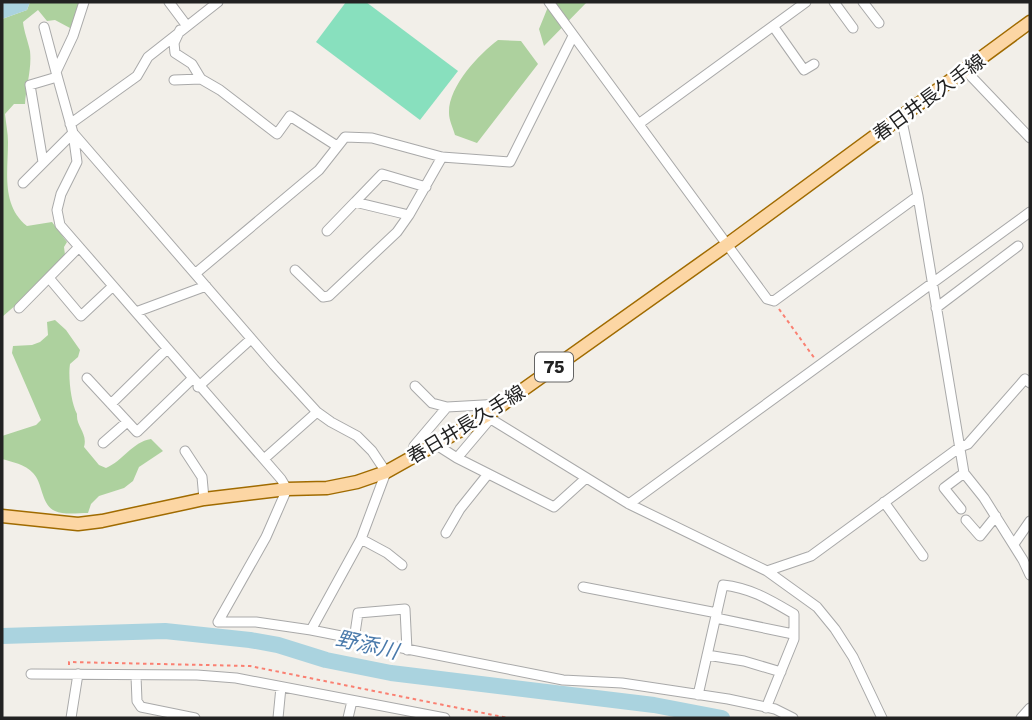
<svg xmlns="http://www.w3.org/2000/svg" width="1032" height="720" viewBox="0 0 1032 720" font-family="'Work Sans','Noto Sans JP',sans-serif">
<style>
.forest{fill:#add19e}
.pitch{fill:#88e0be}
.water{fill:#aad3df}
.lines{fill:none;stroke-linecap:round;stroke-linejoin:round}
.river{stroke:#aad3df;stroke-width:16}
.minor-casing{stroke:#a9a9a9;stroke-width:11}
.major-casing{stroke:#a06b00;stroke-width:15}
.path{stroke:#fa8072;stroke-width:2;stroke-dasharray:3.5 3.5;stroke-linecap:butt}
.minor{stroke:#fff;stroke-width:9}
.major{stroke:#fcd6a4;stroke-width:12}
.labels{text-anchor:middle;stroke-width:5;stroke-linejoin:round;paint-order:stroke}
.shield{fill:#fff;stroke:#646464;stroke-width:2}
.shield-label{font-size:18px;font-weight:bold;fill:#222}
.street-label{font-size:19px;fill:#222;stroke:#fff}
.water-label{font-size:21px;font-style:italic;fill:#4a7aab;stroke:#fff}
</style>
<rect width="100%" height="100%" fill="#f2efe9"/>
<path class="forest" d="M30 2H81L74 24 70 28 55 20 47 21 38 10 23 22C24 32 28 41 30 51 32 69 26 86 25 104H14L5 114C6 124 8 133 8 142 8 172 1 205 27 226L52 222 67 242 64 247 65 255 24 298 2 317V19L27 10Z
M550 2H587L544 46 539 29Z
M498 40 521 41 538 64 477 143 455 135C453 128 449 120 449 113 448 87 479 54 498 40Z
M55 320 66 330 80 350 78 357 70 364C68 377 71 403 77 414 76 427 88 433 84 447L99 465 106 468C123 461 132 442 151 439L163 451 139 467 133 481 124 488 99 496 91 504 88 513C78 513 63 515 55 511 41 505 43 483 33 473 25 464 12 462 2 459V436L36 425 41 420 12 353 13 346 32 345 40 342 48 335 47 322Z"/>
<path class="pitch" d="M346 2H366L458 71 420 120 316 42Z"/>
<path class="water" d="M2 2H30L27 10 2 19Z"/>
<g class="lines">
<path class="river" d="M2 636 165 631 250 640 278 645 326 660 391 673 654 705 722 718"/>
<defs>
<path id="minor" d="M84 2 73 36 56 72 73 133 77 162 61 194 57 210 60 225 281 479 287 489 266 537 218 622H256L311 630 563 680 622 683 728 699 775 709 793 718
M169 2 187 26
M549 2 767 299 774 301 918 196
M834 2 853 28
M863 2 879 23
M773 26 804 70 814 64
M44 27 56 72
M180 30 174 43 175 53 192 64 201 79 220 90 277 134 290 116 337 146
M966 71 1030 138
M174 80 201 79
M901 117 918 196 964 473 984 498 1023 560 1030 575
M640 123 806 2
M70 124 137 76 148 57 218 2
M74 134 274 365 317 412 331 422 357 436 372 451 386 472 361 539 311 630
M43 162 30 85 57 77
M23 183 73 133
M409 215 355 202 382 174 426 187
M327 231 355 202
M295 270 323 297 329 296 397 232 409 215 442 157
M196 273 319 170 345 137 372 138 442 157 510 162 573 36
M49 278 81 316 113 286
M19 308 79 247
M936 308 1018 246
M136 312 206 286
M87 378 137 432 192 379
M415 386 432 403 447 407
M198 387 251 339
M111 404 167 349
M486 416 629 504 767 571 817 607 835 629 853 657 882 718
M490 419 457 458 554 507 585 479
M103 443 127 422
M435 444 457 458
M185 451 202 477 204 499
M417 454 414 446 447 407 501 404
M264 459 317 412
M884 502 923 556
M629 504 1030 212
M961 509 944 488 964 473
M966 520 980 536 996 516
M446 533 460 509 488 474
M361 539 387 553 402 565
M1014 544 1030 521
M767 571 811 556 960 447 968 444 1025 379 1030 383
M583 587 717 613
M716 618 793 634
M354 640 358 613 405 609 407 650
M707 655 744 661 781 672
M31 674 197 675 236 678 445 718
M136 676 137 701 141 707 195 718
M698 695 723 585C751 588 770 600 794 614V639L766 708
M71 718 78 674
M278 718 281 687
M348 718 352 701
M1021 718 1030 708"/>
<path id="major" d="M2 516 78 524 102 521 204 499 287 489 327 488 357 482 386 472 486 416 728 244 1030 22"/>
</defs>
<use href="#minor" class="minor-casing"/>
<use href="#major" class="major-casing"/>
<path class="path" d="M779 309 815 359
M69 665V662L250 666 508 718"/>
<use href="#minor" class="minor"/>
<use href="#major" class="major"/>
</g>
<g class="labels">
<rect class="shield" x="535" y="352.5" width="38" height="29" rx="5"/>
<g class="shield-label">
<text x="554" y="373">75</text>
</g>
<g class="street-label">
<text transform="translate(929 97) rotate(-36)" y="7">春日井長久手線</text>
<text transform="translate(466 424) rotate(-31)" y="7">春日井長久手線</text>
</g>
<g class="water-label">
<text transform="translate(367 645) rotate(13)" y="7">野添川</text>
</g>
</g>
<rect width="1032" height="720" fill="none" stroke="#222222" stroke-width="7"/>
</svg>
